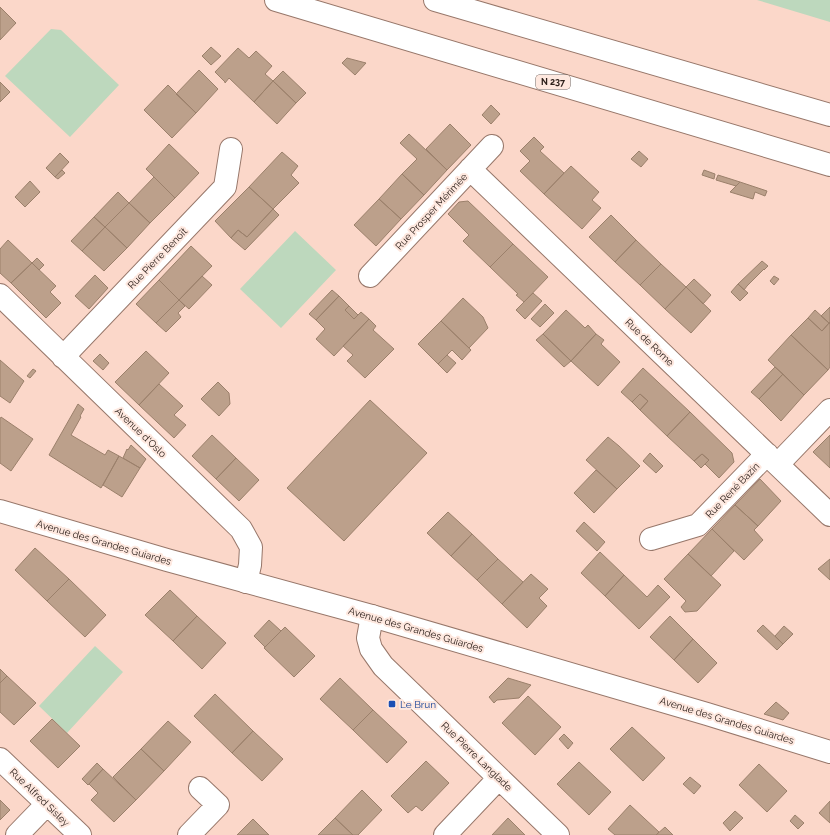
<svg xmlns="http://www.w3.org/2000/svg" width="830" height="835" viewBox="0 0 830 835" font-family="Raleway,sans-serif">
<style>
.green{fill:#bdd8bd}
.building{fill:#bca08b;stroke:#9b806b}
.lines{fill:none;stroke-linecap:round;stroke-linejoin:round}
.minor-casing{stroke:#97776a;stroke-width:24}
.tertiary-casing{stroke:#97776a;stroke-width:24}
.trunk-casing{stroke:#97776a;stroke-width:24}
.minor{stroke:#fff;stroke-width:22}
.tertiary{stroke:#fff;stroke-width:22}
.trunk{stroke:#fff;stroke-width:22}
.transit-dot{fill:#1a4fb4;stroke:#fee8df;stroke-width:1.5}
.labels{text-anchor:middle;stroke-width:4;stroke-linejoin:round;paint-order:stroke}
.shield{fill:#fee8df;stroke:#6c5c56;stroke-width:1}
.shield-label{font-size:9px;font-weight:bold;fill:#2d201b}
.street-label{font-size:10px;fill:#2d201b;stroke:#fee8df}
.transit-label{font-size:10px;fill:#164399;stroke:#fee8df;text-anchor:start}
</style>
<rect width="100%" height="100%" fill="#fbd7c9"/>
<path class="green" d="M757 0H830V22Z
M51 29 61 30 119 85 70 137 5 76Z
M295 231 336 270 281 328 240 289Z
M95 646 123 672 67 733 39 706Z"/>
<path class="building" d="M0 7 16 23 0 40Z
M211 47 221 56 211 65 202 56Z
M238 48 249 58 256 51 272 66 265 74 273 81 254 102 229 78 225 83V82L215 72Z
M347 58 366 63 355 75 342 63Z
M199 70 218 89 196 113 176 94Z
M283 71 306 93 296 103 273 81Z
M273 81 296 103 277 124 254 102Z
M0 82 10 92 0 102Z
M168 85 196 113 172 138 144 110Z
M491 105 500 114 491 124 482 115Z
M450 124 471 145 447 170 426 149Z
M409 134 447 170 424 195 402 174 417 159 400 143Z
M534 137 544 147 540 151 564 173 544 194 520 171 530 161 520 151Z
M169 144 199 173 175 198 146 169Z
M639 151 648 159 641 167 631 159Z
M282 152 298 166 291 175 299 183 273 209 249 187Z
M60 153 69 162 55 177 46 168Z
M571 166 599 192 592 200 601 208 582 229 544 194Z
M62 170 65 173 58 179 55 177Z
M704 170 715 174 714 179 702 175Z
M402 174 424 195 401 219 379 199Z
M718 175 740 182 736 186 716 180Z
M154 177 175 198 150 223 129 203Z
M30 181 40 192 25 207 15 197Z
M740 182 767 191 765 196 755 192 753 199 730 192Z
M249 187 273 209 247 237 238 230 231 238 215 221Z
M118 192 129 203 105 227 94 217Z
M379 199 401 219 376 246 354 225Z
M468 201 513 244 490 267 463 241 469 235 448 214 459 202Z
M129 203 150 223 127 248 105 227Z
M273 209 279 215 245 250 231 238 238 230 247 237Z
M611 215 636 240 615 262 589 237Z
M94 217 105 227 82 251 71 241Z
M105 227 127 248 104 271 82 251Z
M8 240 32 263 11 283 0 273V249Z
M636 240 661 264 640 285 615 262Z
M513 244 548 277 524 302 516 295 518 294 490 267Z
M191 246 212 266 179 300 159 280Z
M37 258 44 265 39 270 32 263Z
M762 261 768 266 764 270V269L747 286 744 290 738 284Z
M32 263 56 286 50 292 61 303 46 318 11 283Z
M661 264 686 287 665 309 640 285Z
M95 275 108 288 89 309 75 296Z
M202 276 212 285 189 309 179 300Z
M774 276 779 279 774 285 770 281Z
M694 279 711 295 703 304 686 287Z
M159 280 179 300 156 323 136 304Z
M738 284 748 293 740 301 731 292Z
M686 287 711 311 691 333 665 309Z
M332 290 339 296 316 320 309 314Z
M533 293 542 301 525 319 516 310Z
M339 296 349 306 345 310 354 319 361 312 369 319 334 356 316 339 325 329 316 320Z
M463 298 483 317 488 328 469 348 441 321Z
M179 300 185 306 178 313 181 317 166 332 156 323Z
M545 304 554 313 540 327 531 319Z
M349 306 358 315 354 319 345 310Z
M830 307V322L829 323 821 316Z
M566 310 585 328 588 325 596 334 571 361 543 334Z
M815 310 829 323 822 331 808 318Z
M808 318 822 331 829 323 830 324V367L828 370 791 335Z
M369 319 376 326 373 330 394 349 365 378 347 361 353 355 343 346Z
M441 321 471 350 462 360 452 350 438 364 418 344Z
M543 334 571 361 564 367 536 340Z
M596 334 604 340 601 344 620 362 598 386 571 361Z
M791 335 828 370 804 395 768 360Z
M146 351 169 373 139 405 115 382Z
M100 354 109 363 103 370 93 361Z
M447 355 456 363 447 373 438 364Z
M0 360 24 381 10 403 0 396Z
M775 367 783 374 759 399 751 392Z
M643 368 690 412 667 436 640 410 648 401 640 394 632 402 621 392Z
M33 369 36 371 30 378 27 376Z
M783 374 804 395 781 421 759 399Z
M218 382 229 393 230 404 219 416 201 399Z
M159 384 183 406 174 415 186 425 174 438 139 405Z
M640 394 648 401 640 410 632 402Z
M370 400 427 453 344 541 287 488Z
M78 404 84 409 80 416 81 417 71 435 105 455 108 450 119 456 101 488 49 455Z
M690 412 732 453 734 462 719 478 705 464 709 460 702 454 694 461 667 436Z
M1 417 33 439 11 471 0 463V419Z
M212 435 236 458 216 479 192 456Z
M830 435V468L813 452Z
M608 437 619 446 640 466 617 489 586 460Z
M131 445 146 459 140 468 123 458 127 449 128 450Z
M650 453 663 466 656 473 643 461Z
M702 454 709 460 701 468 694 461Z
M119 456 140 468 122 497 103 485Z
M236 458 259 480 239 501 216 479Z
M596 470 617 489 594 513 574 493Z
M760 479 781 501 758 526 735 505Z
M735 505 758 526 754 530 763 540 744 560 712 529Z
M448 512 472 534 451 556 427 533Z
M584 522 605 542 597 551 576 531Z
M712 529 734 551 711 576 688 554Z
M472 534 498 559 477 580 451 556Z
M35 548 69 579 47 601 15 570Z
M600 552 624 575 605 596 581 573Z
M688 554 721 585 697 611 685 612 681 607 686 601 664 579Z
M498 559 523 582 502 604 477 580Z
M830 559V580L818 569Z
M531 574 548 589 539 598 547 606 527 628 502 604Z
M624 575 647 597 658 585 670 597 639 629 605 596Z
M69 579 106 615 85 637 47 601Z
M170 590 197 616 173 641 145 615Z
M197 616 226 643 202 669 173 641Z
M670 616 693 639 674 660 650 637Z
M269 620 281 631 265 647 254 636Z
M763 625 783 644 777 650 757 631Z
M784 626 793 634 783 644 775 636Z
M285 627 315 656 294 677 264 648Z
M693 639 717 663 698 683 674 660Z
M0 669 7 676 0 683Z
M7 676 36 703 14 725 0 712V683Z
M340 678 373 710 353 730 320 699Z
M508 678 531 685 519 698 497 700 494 703 489 697Z
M215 694 253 731 232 753 194 716Z
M528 696 561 727 535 755 502 723Z
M776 702 789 713 783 720 764 714Z
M373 710 407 742 387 763 353 730Z
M52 719 80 746 58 768 30 741Z
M168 721 191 742 164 771 141 749Z
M632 727 665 758 643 781 610 749Z
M253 731 283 759 262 781 232 753Z
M564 734 573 743 568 749 559 739Z
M141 749 164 771 136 800 113 777Z
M426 761 449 783 422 811 416 806 408 813 391 796Z
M579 762 611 792 589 815 557 784Z
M97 763 103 769 88 785 82 779Z
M759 764 787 791 767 812 739 785Z
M103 769 136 800 114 822 91 800 98 793 89 784Z
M690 777 701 786 694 794 683 784Z
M362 790 382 810 358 835H353L335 818Z
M0 800 10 810 0 820Z
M830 801V823L819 813Z
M630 805 659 832 656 835H615L608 829Z
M735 811 743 818 730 831 723 823Z
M795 815 804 823 798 829 790 821Z
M335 818 353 835H318Z
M508 818 525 835H492Z
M253 819 269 835H237Z
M665 827 673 835H656Z"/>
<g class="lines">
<defs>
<path id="minor" d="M470 169 830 515
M370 276 492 146
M0 295 241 529 251 547 250 565 246 582
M63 357 225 187 231 149
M778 464 830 410
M651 539 698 525 767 454
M372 616 368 638 371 649 383 666 558 835
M0 759 80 835
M17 835 47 804
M189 835 218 805 200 788
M445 835 499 778"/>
<path id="tertiary" d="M0 511 167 560 372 616 707 714 830 752"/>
<path id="trunk" d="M276 0 830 165
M435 0 830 115"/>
</defs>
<use href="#minor" class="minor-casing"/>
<use href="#tertiary" class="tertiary-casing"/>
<use href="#trunk" class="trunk-casing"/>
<use href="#minor" class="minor"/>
<use href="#tertiary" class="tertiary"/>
<use href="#trunk" class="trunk"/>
</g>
<rect class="transit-dot" x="388" y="700" width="8" height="8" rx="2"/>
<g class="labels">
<rect class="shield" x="536" y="75" width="34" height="14" rx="3"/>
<g class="shield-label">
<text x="553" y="85">N 237</text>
</g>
<g class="street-label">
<text transform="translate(431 211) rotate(-47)" y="4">Rue Prosper Mérimée</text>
<text transform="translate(157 258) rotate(-46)" y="4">Rue Pierre Benoît</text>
<text transform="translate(650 342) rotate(44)" y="4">Rue de Rome</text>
<text transform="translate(141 432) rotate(44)" y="4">Avenue d'Oslo</text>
<text transform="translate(732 490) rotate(-46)" y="4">Rue René Bazin</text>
<text transform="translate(104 542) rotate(16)" y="4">Avenue des Grandes Guiardes</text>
<text transform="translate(416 629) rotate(16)" y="4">Avenue des Grandes Guiardes</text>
<text transform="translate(727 720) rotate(17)" y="4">Avenue des Grandes Guiardes</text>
<text transform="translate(477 756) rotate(44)" y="4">Rue Pierre Langlade</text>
<text transform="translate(40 797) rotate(44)" y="4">Rue Alfred Sisley</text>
</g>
<g class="transit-label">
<text x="400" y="708">Le Brun</text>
</g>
</g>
</svg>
